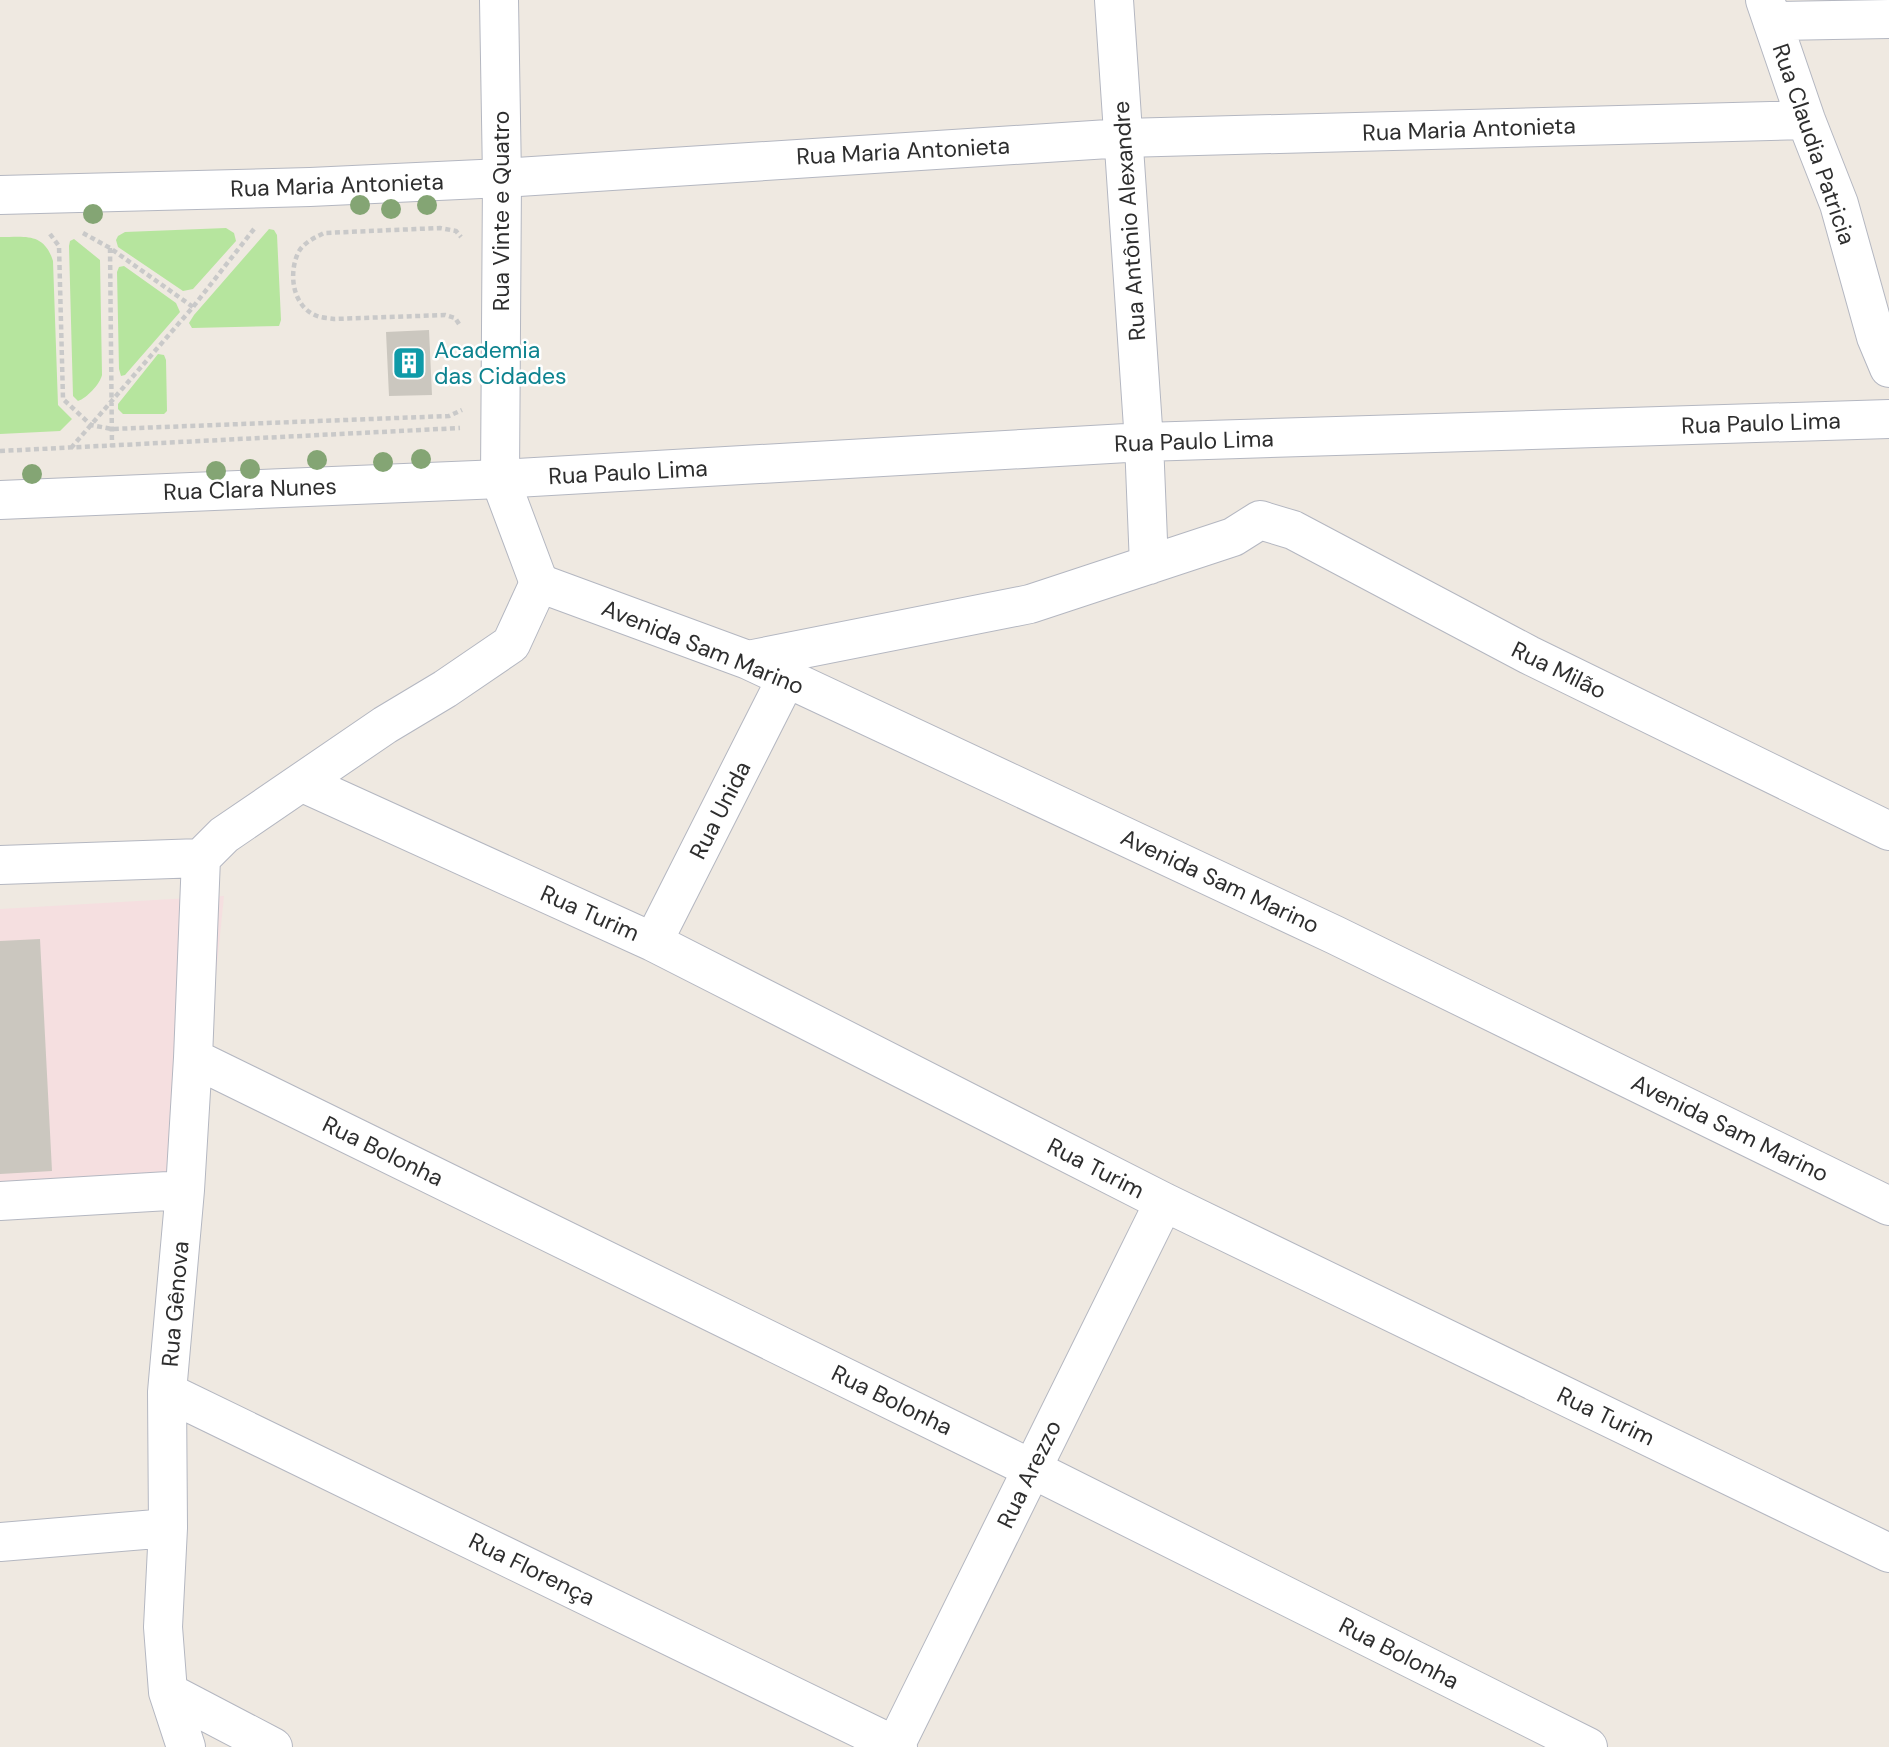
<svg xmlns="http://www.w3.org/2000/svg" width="1889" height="1747" viewBox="0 0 1889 1747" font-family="'DM Sans',sans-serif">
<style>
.medical{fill:#f5dfe0}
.green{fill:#b6e59e}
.building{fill:#cbc7bf}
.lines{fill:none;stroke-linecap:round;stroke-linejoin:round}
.street-casing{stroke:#b4b7c1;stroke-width:40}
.secondary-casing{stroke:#b4b7c1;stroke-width:40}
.path{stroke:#c9c9c9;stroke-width:4.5;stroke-dasharray:5 3.5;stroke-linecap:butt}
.street{stroke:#fff;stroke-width:38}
.secondary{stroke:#fff;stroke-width:38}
.tree{fill:#84a574}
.labels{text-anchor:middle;stroke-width:5;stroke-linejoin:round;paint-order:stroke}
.street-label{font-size:23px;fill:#2e2e2e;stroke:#fff}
.culture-label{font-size:23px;fill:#0d838f;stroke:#fff;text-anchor:start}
</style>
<rect width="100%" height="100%" fill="#efe9e1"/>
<path class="medical" d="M224 896 196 1171 0 1191V909Z"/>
<path class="green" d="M226 228 234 233 236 241 193 289 183 291 118 247 116 240 118 236 125 232Z
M269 229 274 230 277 235 281 320 279 326 192 328 189 323 194 315Z
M0 237C25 237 44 232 53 261L58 405 72 419 60 431 0 434Z
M74 239 100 260 102 375C100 384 87 398 78 401L73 396 69 246 70 241Z
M124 266 176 303 180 312 125 375 121 376 119 369 117 272 119 267Z
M158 354 164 355 166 360 167 411 164 414H123L118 409V404Z"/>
<path class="building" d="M429 330 432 395 389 396 386 332Z
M40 939 52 1171 0 1174V941Z"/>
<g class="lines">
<defs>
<path id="street" d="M1114 0 1144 442 1149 565
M1765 0 1806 120 1839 204 1876 337 1889 368
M1772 21 1889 19
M0 195 310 187 502 178 1124 138 1806 120
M0 500 500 479 1144 442 1889 419
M748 660 1030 604 1233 537 1260 520 1293 530 1529 655 1889 831
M303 783 653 942 1164 1202 1889 1553
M201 858 224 835 385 725 445 689 511 644 539 583 748 660 1335 935 1889 1206
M0 865 201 858
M653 942 786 679
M193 1058 1032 1469 1588 1747
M0 1201 185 1190
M167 1392 898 1747
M0 1542 168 1528
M168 1692 273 1747
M895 1746 1164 1202
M186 1747 168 1692 163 1627 168 1528 167 1392 185 1190 193 1058 201 858"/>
<path id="secondary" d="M499 0 502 178 500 479 539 583"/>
</defs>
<use href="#street" class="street-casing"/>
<use href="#secondary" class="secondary-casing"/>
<path class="path" d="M83 233 110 248 193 307
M50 234 59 246 63 399 91 425 112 429 449 416 462 410
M110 248 112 447
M459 324 455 318 445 315 334 319C329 318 322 318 317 316 293 307 288 275 298 253 303 243 314 238 324 233L440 228 456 231 461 237
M71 448 193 307 254 229
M0 451 460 428"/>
<use href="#street" class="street"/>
<use href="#secondary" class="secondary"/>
</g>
<g class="tree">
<circle cx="360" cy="205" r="10"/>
<circle cx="427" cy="205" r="10"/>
<circle cx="391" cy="209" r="10"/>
<circle cx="93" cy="214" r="10"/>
<circle cx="421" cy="459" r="10"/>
<circle cx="317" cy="460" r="10"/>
<circle cx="383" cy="462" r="10"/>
<circle cx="250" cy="469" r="10"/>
<circle cx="216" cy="471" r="10"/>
<circle cx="32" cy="474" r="10"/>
</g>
<defs>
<symbol id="building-square" viewBox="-11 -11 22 22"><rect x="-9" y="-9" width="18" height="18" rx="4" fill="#0f9aa8" stroke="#fff"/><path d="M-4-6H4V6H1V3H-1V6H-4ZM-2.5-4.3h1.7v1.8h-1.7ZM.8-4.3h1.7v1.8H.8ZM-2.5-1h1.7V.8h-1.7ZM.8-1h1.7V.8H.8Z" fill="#fff"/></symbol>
</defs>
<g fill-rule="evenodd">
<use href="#building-square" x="390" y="344" width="38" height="38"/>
</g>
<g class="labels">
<g class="street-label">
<text transform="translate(1469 129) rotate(-2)" y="8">Rua Maria Antonieta</text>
<text transform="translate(1814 144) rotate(71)" y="8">Rua Claudia Patricia</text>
<text transform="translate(903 151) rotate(-3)" y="8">Rua Maria Antonieta</text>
<text transform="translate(337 185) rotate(-2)" y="8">Rua Maria Antonieta</text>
<text transform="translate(501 211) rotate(-90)" y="8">Rua Vinte e Quatro</text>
<text transform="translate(1129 221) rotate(-94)" y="8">Rua Antônio Alexandre</text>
<text transform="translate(1761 423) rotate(-2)" y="8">Rua Paulo Lima</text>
<text transform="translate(1194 441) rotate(-2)" y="8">Rua Paulo Lima</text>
<text transform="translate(628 472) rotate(-3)" y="8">Rua Paulo Lima</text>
<text transform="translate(250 489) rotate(-2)" y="8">Rua Clara Nunes</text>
<text transform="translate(703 647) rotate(22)" y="8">Avenida Sam Marino</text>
<text transform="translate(1559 670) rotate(26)" y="8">Rua Milão</text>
<text transform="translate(720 810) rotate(-63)" y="8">Rua Unida</text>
<text transform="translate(1220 881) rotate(25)" y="8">Avenida Sam Marino</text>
<text transform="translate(590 913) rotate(24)" y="8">Rua Turim</text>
<text transform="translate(1730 1128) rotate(26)" y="8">Avenida Sam Marino</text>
<text transform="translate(383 1151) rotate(26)" y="8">Rua Bolonha</text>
<text transform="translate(1096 1168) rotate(27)" y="8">Rua Turim</text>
<text transform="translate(175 1304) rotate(-85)" y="8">Rua Gênova</text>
<text transform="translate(892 1400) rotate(26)" y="8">Rua Bolonha</text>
<text transform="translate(1606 1416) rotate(26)" y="8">Rua Turim</text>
<text transform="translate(1029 1474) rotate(-64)" y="8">Rua Arezzo</text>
<text transform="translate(532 1569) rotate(26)" y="8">Rua Florença</text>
<text transform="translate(1399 1653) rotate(27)" y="8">Rua Bolonha</text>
</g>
<g class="culture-label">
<text x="434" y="358">Academia<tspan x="434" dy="26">das Cidades</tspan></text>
</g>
</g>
</svg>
